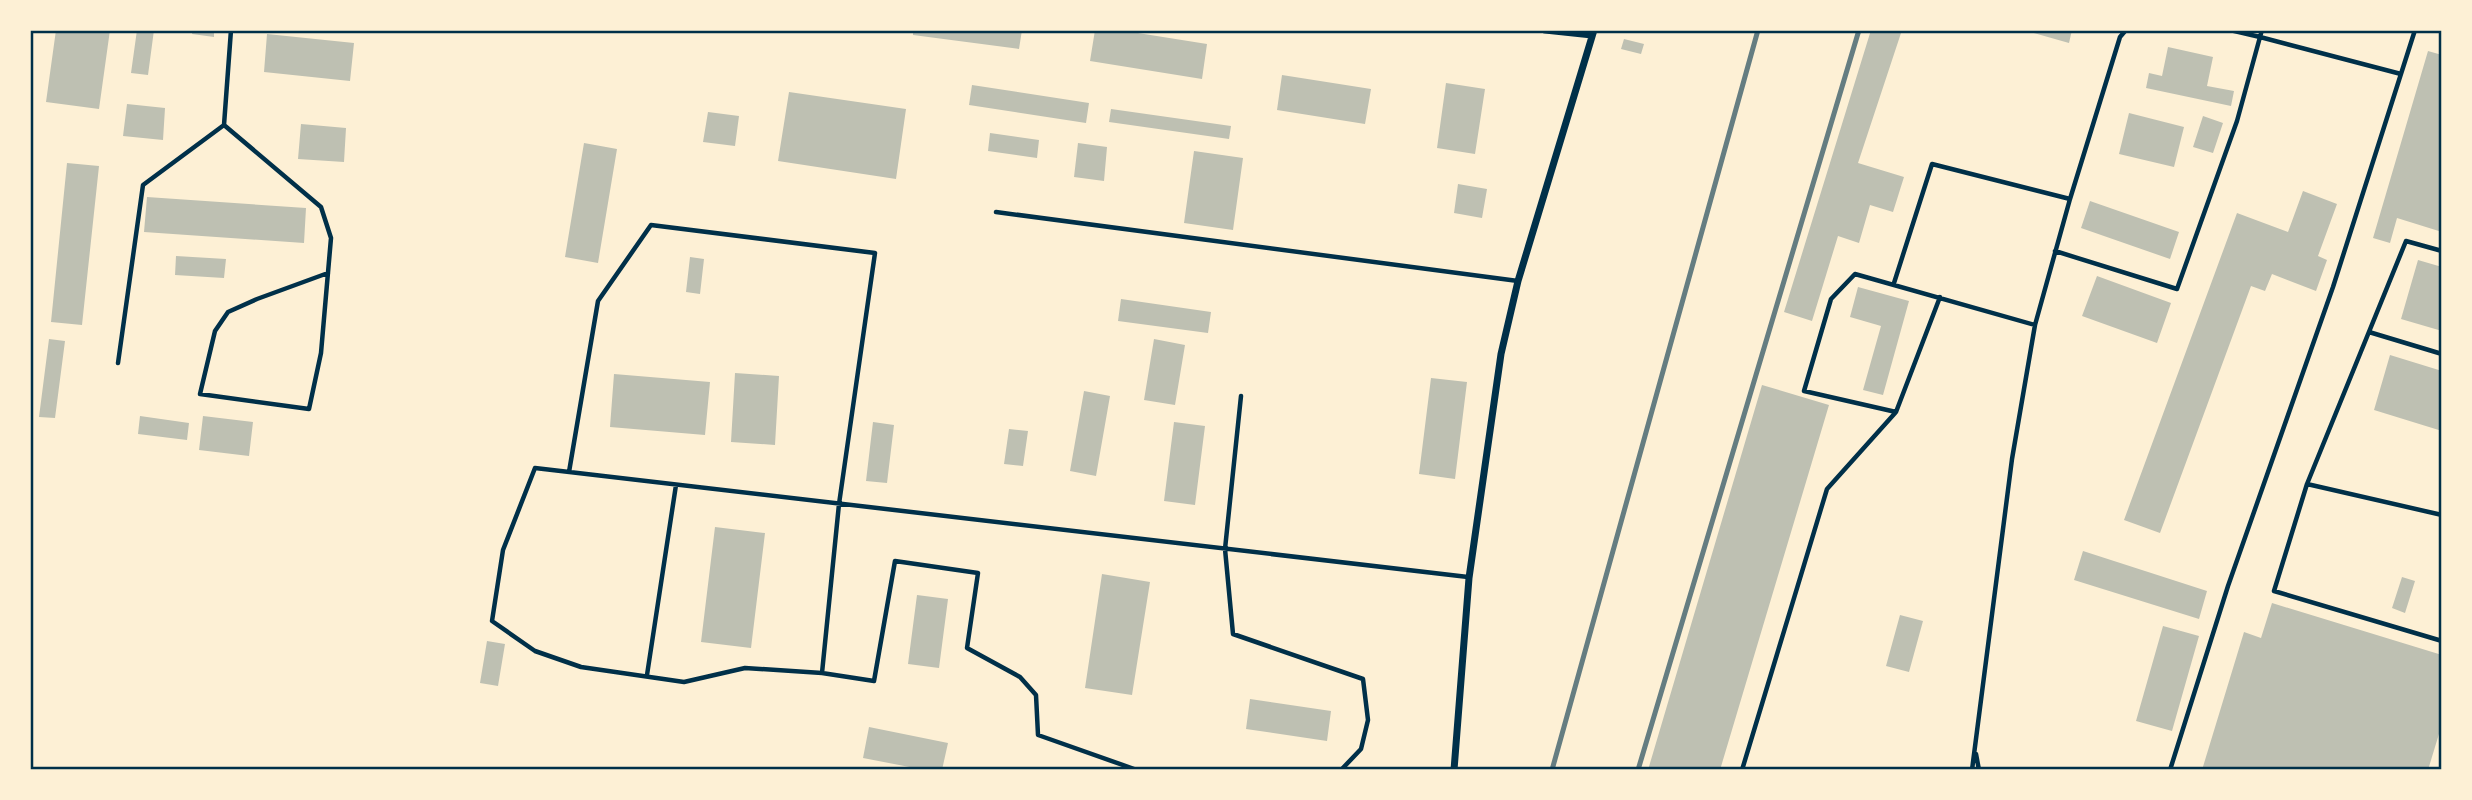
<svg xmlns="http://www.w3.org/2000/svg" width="2472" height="800" viewBox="0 0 2472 800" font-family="Lato,sans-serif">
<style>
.building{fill:#bec0b2}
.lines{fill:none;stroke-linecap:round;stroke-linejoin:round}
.service{stroke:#003049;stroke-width:4.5}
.minor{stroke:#003049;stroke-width:7}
.rail{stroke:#657d81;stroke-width:5}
.neatline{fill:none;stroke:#003049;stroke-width:2.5}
</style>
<rect width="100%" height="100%" fill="#fdf0d5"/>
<path class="building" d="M56 30H110L99 109 46 102Z
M137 30H154L148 75 131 73Z
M193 30H214V37L192 34Z
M913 30H1022L1019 49 913 35Z
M1095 30H1119L1207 44 1202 79 1090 61Z
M1871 30H1902L1858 163 1904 177 1893 212 1870 205 1859 243 1838 236 1812 321 1784 312Z
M2023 30H2072L2069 43Z
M267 34 354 43 350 81 264 72Z
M1624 39 1644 44 1641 54 1621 49Z
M2168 47 2213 57 2207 86 2234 91 2231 106 2146 88 2149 73 2162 76Z
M2428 51 2442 55V232L2397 218 2390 243 2373 238Z
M1282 75 1371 89 1365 124 1277 110Z
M1446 83 1485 89 1475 154 1437 148Z
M972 85 1089 103 1086 123 969 105Z
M789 92 906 109 896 179 778 161Z
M127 104 165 108 163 140 123 136Z
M1111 109 1231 126 1229 139 1109 122Z
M708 112 739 116 735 146 703 142Z
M2129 113 2184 127 2174 167 2119 154Z
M2203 116 2223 123 2213 153 2193 147Z
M301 124 346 128 344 162 298 159Z
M990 133 1039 140 1037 158 988 151Z
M584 143 617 149 598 263 565 257Z
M1078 143 1107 147 1104 181 1074 177Z
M1194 151 1243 158 1233 230 1184 223Z
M67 163 99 166 82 325 51 322Z
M1458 184 1487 189 1482 218 1454 213Z
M2303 191 2337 204 2318 256 2327 260 2316 291 2272 274 2265 291 2251 286 2160 533 2124 520 2237 213 2288 232Z
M147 197 306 208 304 243 144 232Z
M2090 201 2179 232 2170 259 2081 228Z
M176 256 226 259 224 278 175 275Z
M690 257 704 259 700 294 686 292Z
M2418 260 2442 267V331L2401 319Z
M2097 276 2171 303 2157 343 2082 316Z
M1858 287 1909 301 1883 395 1863 390 1881 326 1850 317Z
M1121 299 1211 312 1208 333 1118 321Z
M49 339 65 341 55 418 39 417Z
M1154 339 1185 345 1175 405 1144 400Z
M2390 355 2442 371V431L2374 410Z
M735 373 779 376 775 445 731 442Z
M614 374 710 382 705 435 610 427Z
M1431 378 1467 382 1455 479 1419 474Z
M1762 385 1829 405 1720 770H1648Z
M1084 391 1110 396 1096 476 1070 471Z
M140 416 189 423 187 440 138 434Z
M203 416 253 422 249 456 199 450Z
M873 422 894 425 887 483 866 481Z
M1174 422 1205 426 1195 505 1164 501Z
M1009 429 1028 431 1023 466 1004 464Z
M715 527 765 533 751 648 701 642Z
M2083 551 2207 591 2199 619 2074 580Z
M1102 574 1150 582 1132 695 1085 688Z
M2402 577 2415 581 2405 613 2392 608Z
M917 595 948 599 939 668 908 664Z
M2272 603 2442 655V724L2428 770H2202L2244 632 2261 638Z
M1900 615 1923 621 1909 672 1886 666Z
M2163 626 2199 636 2172 731 2136 721Z
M487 641 505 644 498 686 480 683Z
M1250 699 1331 711 1327 741 1246 729Z
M869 727 948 743 942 770H925L863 758Z"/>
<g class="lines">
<path class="service" d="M2230 30 2260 37 2262 30
M224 125 321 207 331 238 321 353 309 409 200 394 215 331 228 312 257 299 328 273
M996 212 1518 281
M2055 251 2177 289 2237 121 2260 37 2401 74
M2442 251 2406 241 2307 484 2274 591 2442 641
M1894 283 1932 164 2070 199
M2369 332 2442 354
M118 363 143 185 224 125 231 30
M1241 396 1225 549 1233 634 1363 679 1368 720 1361 749 1341 770
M1896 412 1804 391 1831 299 1855 274 2035 325
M569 472 598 301 651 225 875 253 839 504 822 673 874 681 895 561 978 573 967 648 1020 677 1036 695 1038 735 1137 770
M2307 484 2442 515
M822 673 745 668 684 682 581 667 535 651 492 621 503 550 535 468 1468 577
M647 675 676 485
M1976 754 1979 770
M1742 770 1827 489 1896 412 1940 297
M1972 770 2012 459 2035 325 2070 199 2120 37 2126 30
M2170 770 2228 586 2333 287 2415 30"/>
<path class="minor" d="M1545 30 1592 35
M1454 770 1469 578 1501 354 1518 281 1594 30"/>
<path class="rail" d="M1552 770 1758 30
M1638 770 1859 30"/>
</g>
<rect width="2472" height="800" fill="none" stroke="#fdf0d5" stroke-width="63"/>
<rect x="32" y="32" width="2408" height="736" class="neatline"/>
</svg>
